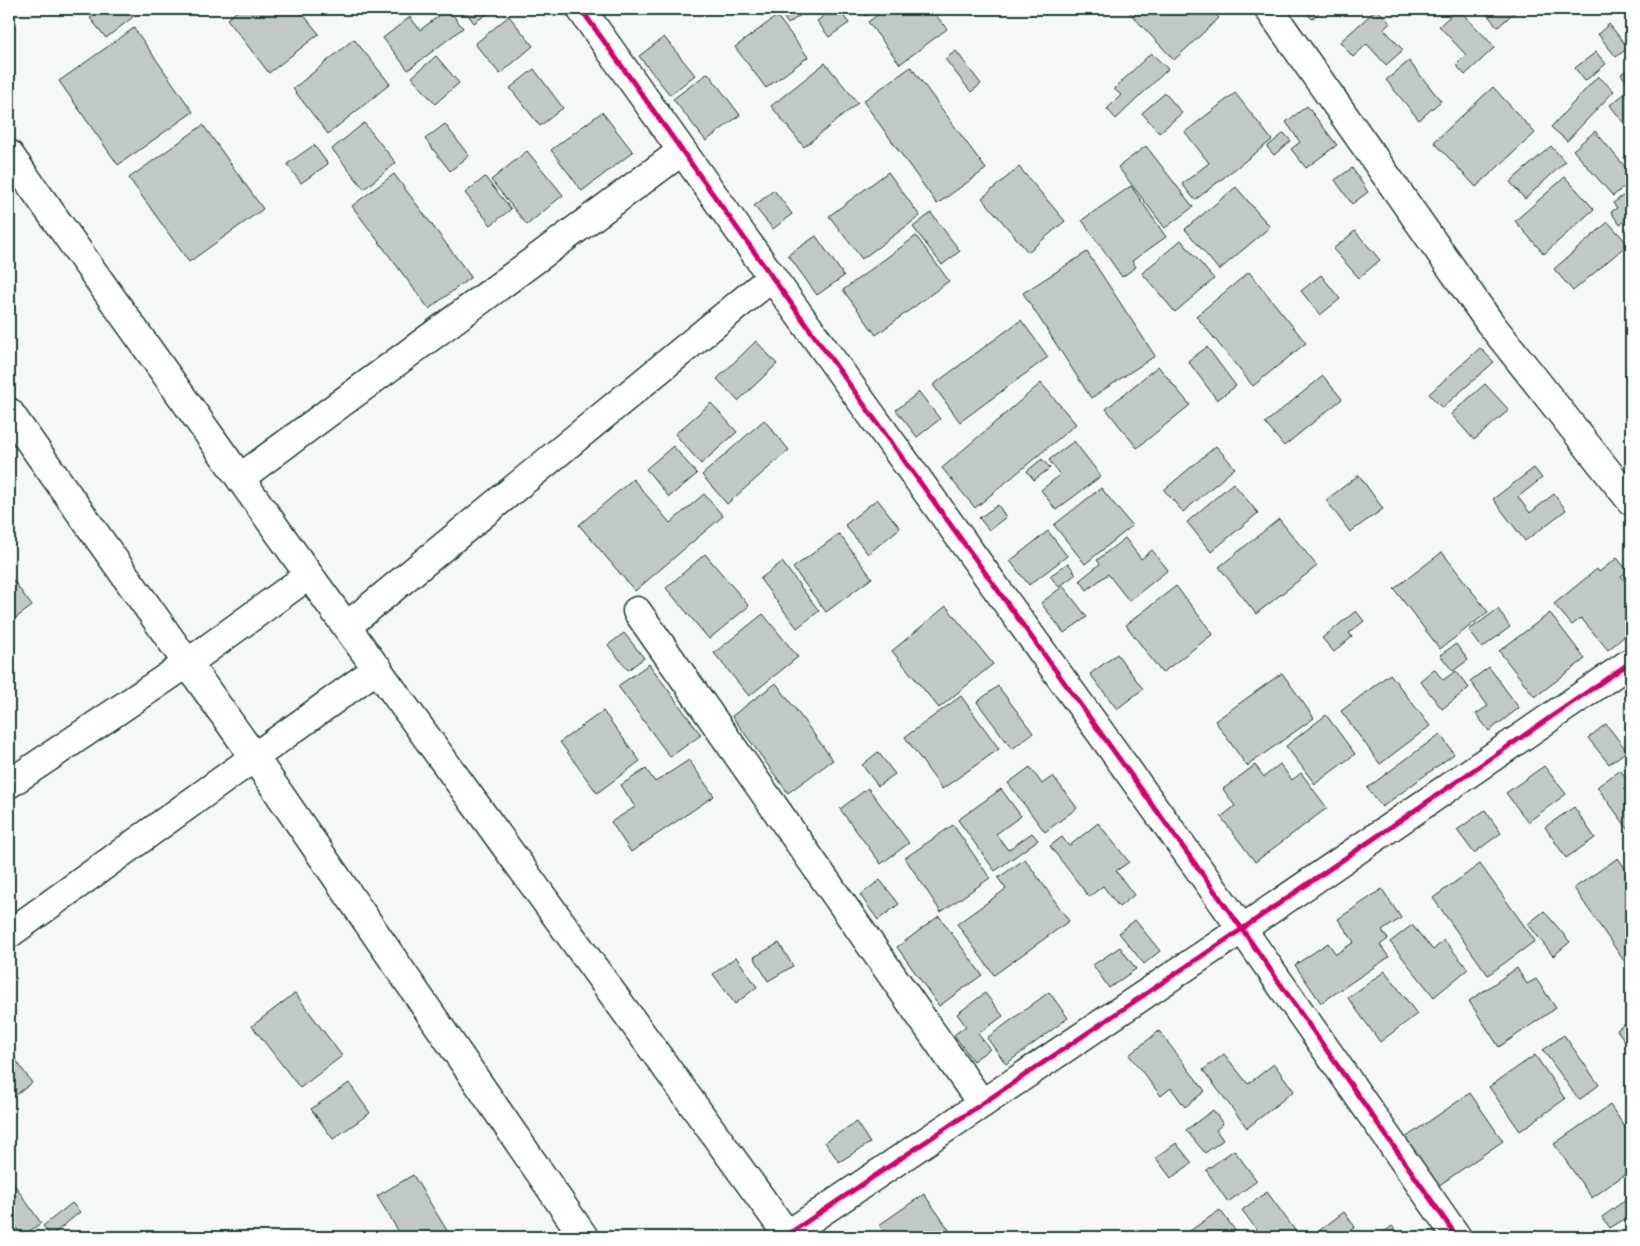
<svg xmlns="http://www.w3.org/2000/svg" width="1640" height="1246" viewBox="0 0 1640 1246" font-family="'Balsamiq Sans',sans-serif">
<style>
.building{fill:#c0c9c6;stroke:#1f3d34}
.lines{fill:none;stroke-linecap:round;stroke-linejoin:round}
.minor-casing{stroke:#1f3d34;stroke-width:31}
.major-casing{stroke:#1f3d34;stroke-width:31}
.minor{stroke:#fff;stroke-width:28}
.major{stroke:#fff;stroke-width:28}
.cycleway-casing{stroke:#fff;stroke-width:8}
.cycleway{stroke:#d6006c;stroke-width:5}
</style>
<rect width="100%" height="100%" fill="#f6f7f7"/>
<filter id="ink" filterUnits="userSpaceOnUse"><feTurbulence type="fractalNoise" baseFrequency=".02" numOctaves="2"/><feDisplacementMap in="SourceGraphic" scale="10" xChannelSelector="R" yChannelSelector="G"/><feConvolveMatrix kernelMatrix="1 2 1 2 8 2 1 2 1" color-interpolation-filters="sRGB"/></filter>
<g filter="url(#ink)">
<path class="building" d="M102 9H127L133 17 106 38 90 18Z
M240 9H299L319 34 269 73 227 19Z
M448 9 463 28 408 70 383 38 410 17 420 30Z
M464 9H494L474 23Z
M778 9H809L788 24Z
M833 9H838L849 23 829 37 817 21Z
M860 9H874L866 16Z
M886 9H931L947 29 900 64 868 22Z
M1126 9H1211L1219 18 1174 60Z
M1303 9H1323L1312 19Z
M1377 9 1390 23 1384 29 1403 50 1386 65 1367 44 1353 57 1340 42Z
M1458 9 1495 47 1465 75 1456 65 1466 55 1439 26Z
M1482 9H1518L1498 27Z
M509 16 533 46 500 74 475 44Z
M777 16 808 57 766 88 735 47Z
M1609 24 1628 48 1616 57 1598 34Z
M134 28 193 112 118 165 59 81Z
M664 37 695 75 670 95 639 56Z
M354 39 390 84 328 134 293 89Z
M956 51 981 84 971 92 945 59Z
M1596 52 1606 64 1585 81 1575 68Z
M1151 53 1168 69 1116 119 1107 109 1121 95 1114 89Z
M436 56 459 83 435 104 412 77Z
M1409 61 1441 101 1419 120 1386 80Z
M825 63 858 103 804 147 771 106Z
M911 67 986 169 937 204 863 101Z
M1631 67V88L1621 74Z
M534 69 563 108 540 126 510 88Z
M708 73 740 115 706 141 673 99Z
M1598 76 1614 91 1567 141 1551 127Z
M1493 87 1535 133 1476 187 1434 142Z
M1627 92 1631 97V133L1610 105Z
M1165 93 1182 113 1159 133 1142 113Z
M1235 93 1272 140 1195 200 1182 184 1209 163 1185 132Z
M1307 106 1337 145 1306 168 1291 149 1300 142 1286 122Z
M602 112 633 152 582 191 551 150Z
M364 123 396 163 364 189 332 149Z
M445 124 469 156 450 171 425 139Z
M203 125 263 209 189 262 129 178Z
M1595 131 1631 174V181L1613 196 1573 150Z
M1284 133 1291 141 1274 155 1267 147Z
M314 145 328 164 301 183 287 164Z
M1146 146 1193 207 1165 228 1118 167Z
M1551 146 1565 162 1525 199 1510 182Z
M527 151 563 195 527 225 491 180Z
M1019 167 1065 221 1028 252 982 198Z
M1352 168 1368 192 1352 204 1335 180Z
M888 172 920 216 862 259 829 216Z
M394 174 471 277 429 309 352 206Z
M485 177 511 209 491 225 465 193Z
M1565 177 1594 209 1544 254 1515 221Z
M1131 186 1166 237 1132 261 1136 267 1122 277 1082 220Z
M1236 187 1270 227 1219 270 1185 229Z
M774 190 792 214 773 229 754 206Z
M1631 190V227L1626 220 1620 225 1611 212 1617 208 1613 203Z
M931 213 960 251 942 265 913 227Z
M1608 222 1628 244 1573 291 1554 269Z
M1355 231 1380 260 1359 278 1333 249Z
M816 236 844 276 817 295 788 255Z
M916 236 949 281 876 335 843 290Z
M1181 240 1214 279 1175 312 1142 273Z
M1087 252 1155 356 1091 398 1023 293Z
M1249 272 1306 343 1253 386 1196 316Z
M1321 275 1340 299 1320 315 1301 291Z
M1021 320 1048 357 960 422 933 385Z
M756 341 777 364 738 401 717 379Z
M1207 347 1236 386 1217 400 1188 361Z
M1480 348 1494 362 1442 408 1429 394Z
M1158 366 1190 405 1137 448 1106 409Z
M1323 376 1342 399 1284 446 1265 423Z
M1041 383 1076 424 975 508 942 468Z
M1485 384 1509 410 1474 440 1451 414Z
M1631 389V403L1624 396Z
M919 392 940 419 917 437 896 410Z
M711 403 737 432 701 464 675 434Z
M764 420 789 450 727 504 702 475Z
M1074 441 1101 476 1056 510 1041 490 1060 475 1049 460Z
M673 446 697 474 669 497 646 469Z
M1216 446 1235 468 1183 512 1164 490Z
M1042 459 1050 468 1034 480 1027 471Z
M1534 468 1542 478 1518 497 1530 513 1554 494 1566 510 1525 541 1493 499Z
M1359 475 1383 509 1350 532 1326 500Z
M633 479 670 523 704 494 723 516 635 591 579 525Z
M1233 483 1258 513 1211 552 1187 522Z
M1101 488 1132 526 1085 564 1054 525Z
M877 499 900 528 868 554 845 525Z
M998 505 1006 517 989 530 979 518Z
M1279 519 1317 566 1256 614 1219 567Z
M1048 531 1067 556 1029 585 1010 561Z
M839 534 872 578 826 612 793 568Z
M1125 538 1141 559 1152 550 1168 570 1129 601 1108 574 1087 590 1080 580 1100 564 1097 560Z
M1442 552 1488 612 1440 649 1394 589Z
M705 554 749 606 709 639 666 588Z
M1617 558 1628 571 1621 576 1631 589V631L1608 650 1581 618 1572 625 1554 604 1597 569 1599 572Z
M782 562 819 611 797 628 760 579Z
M1068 563 1076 574 1059 587 1050 576Z
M13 580 32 606 9 623V583Z
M1063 586 1087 617 1064 633 1041 603Z
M1176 586 1213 634 1162 673 1126 625Z
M946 606 993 664 939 708 892 651Z
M1498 609 1510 627 1482 648 1469 630Z
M1356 611 1364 621 1349 633 1352 637 1334 652 1322 638Z
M1550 613 1585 659 1535 697 1499 651Z
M763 614 798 657 749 696 714 653Z
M624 633 644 658 628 670 608 645Z
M1456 644 1468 660 1453 671 1440 655Z
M1117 654 1143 689 1117 709 1090 674Z
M649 664 701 735 670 757 618 686Z
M1489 667 1519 708 1489 731 1476 714 1488 706 1470 681Z
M1434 669 1443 680 1456 671 1469 688 1442 709 1420 681Z
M1282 673 1314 718 1247 766 1215 721Z
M1390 674 1430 726 1380 764 1341 711Z
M776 683 833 760 788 793 732 716Z
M998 686 1033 733 1012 749 977 702Z
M961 696 999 749 942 789 905 737Z
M603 711 640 761 597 793 560 742Z
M1326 715 1355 754 1315 784 1286 746Z
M1606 724 1627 751 1609 764 1588 738Z
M1440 734 1454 754 1382 807 1367 788Z
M878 752 895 774 878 786 862 765Z
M689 760 714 796 631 852 611 822 635 807 621 785 646 769 655 782Z
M1280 764 1292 780 1301 773 1327 808 1255 862 1221 817 1235 806 1223 789 1255 765 1264 777Z
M1544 766 1566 794 1528 822 1506 793Z
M1030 767 1042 784 1053 776 1077 808 1045 832 1008 783Z
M1620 770 1631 784V833L1597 787Z
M868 788 909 843 881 864 840 809Z
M1001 789 1021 816 996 834 1008 850 1032 833 1038 840 995 871 958 820Z
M1574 807 1595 838 1566 858 1545 827Z
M1485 810 1501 833 1474 853 1457 830Z
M1098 823 1129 862 1116 871 1134 895 1119 907 1103 886 1089 897 1050 846 1062 837 1069 846Z
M953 825 990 878 941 912 905 858Z
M1618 858 1631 877V971L1574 888Z
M1025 859 1069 921 994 975 957 924 1006 889 998 878Z
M1480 864 1535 941 1488 975 1433 898Z
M880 880 899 904 878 920 860 895Z
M1382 889 1401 918 1382 931 1388 939 1380 945 1389 957 1321 1003 1295 965 1328 943 1336 954 1354 942 1338 919Z
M1544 911 1570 942 1553 956 1528 924Z
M939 916 982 975 939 1006 897 947Z
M1135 920 1160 951 1144 964 1119 933Z
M1412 925 1433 950 1444 940 1468 969 1434 997 1390 942Z
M779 943 793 966 768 981 754 957Z
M1120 947 1136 969 1109 988 1093 965Z
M736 957 757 987 735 1004 713 974Z
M1517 968 1527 984 1536 979 1556 1008 1499 1047 1469 1001Z
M1385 971 1417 1014 1380 1042 1348 998Z
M1049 992 1068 1018 1006 1064 987 1038Z
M295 993 342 1056 300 1088 252 1026Z
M985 993 1003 1016 978 1034 990 1049 973 1061 954 1035 966 1026 957 1014Z
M1631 1019V1049L1617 1030Z
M1159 1031 1205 1091 1185 1107 1171 1088 1161 1096 1129 1055Z
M1564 1035 1599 1085 1579 1100 1543 1050Z
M9 1050 32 1083 9 1100Z
M1224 1054 1248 1084 1274 1064 1294 1091 1247 1128 1203 1070Z
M1535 1055 1565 1099 1520 1131 1489 1087Z
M349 1083 370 1113 333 1139 311 1109Z
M1470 1093 1503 1141 1438 1186 1405 1138Z
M1610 1105 1631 1136V1170L1592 1198 1554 1144Z
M1213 1110 1223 1124 1216 1130 1223 1140 1205 1153 1186 1130Z
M856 1122 870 1143 839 1162 825 1142Z
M1176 1143 1192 1163 1171 1178 1156 1158Z
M1234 1150 1257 1181 1228 1202 1206 1170Z
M413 1175 451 1237H402L377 1196Z
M9 1177 41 1223 22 1236 9 1217Z
M1267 1192 1297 1233 1291 1237H1262L1242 1210Z
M924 1194 954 1237H888L879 1225Z
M1631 1196V1215L1610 1228 1602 1217Z
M72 1203 80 1212 51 1236 43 1226Z
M1220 1210 1240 1237H1181Z
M1344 1212 1355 1227 1342 1237H1325L1320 1230Z
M1392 1226 1401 1237H1378Z"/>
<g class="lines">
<defs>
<path id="minor" d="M581 9 772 277 1242 929 1457 1237
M1269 9 1490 323 1631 501
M240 478 682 151
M637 611 982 1104
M347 626 772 277
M787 1235 1242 929 1631 662"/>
<path id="major" d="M9 154 309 575 789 1237
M9 412 254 757 584 1237
M9 784 188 663 309 575
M9 934 378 668"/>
</defs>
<use href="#minor" class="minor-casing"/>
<use href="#major" class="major-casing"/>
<use href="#minor" class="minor"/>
<use href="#major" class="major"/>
<defs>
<path id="cycleway" d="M581 9 772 277 1242 929 1457 1237
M787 1235 1242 929 1631 662"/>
</defs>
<use href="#cycleway" class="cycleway-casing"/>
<use href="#cycleway" class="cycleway"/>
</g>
</g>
<rect width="1640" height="1246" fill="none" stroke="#fff" stroke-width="30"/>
<rect x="15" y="15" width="1610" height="1216" fill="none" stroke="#1f3d34" stroke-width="2" filter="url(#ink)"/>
</svg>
